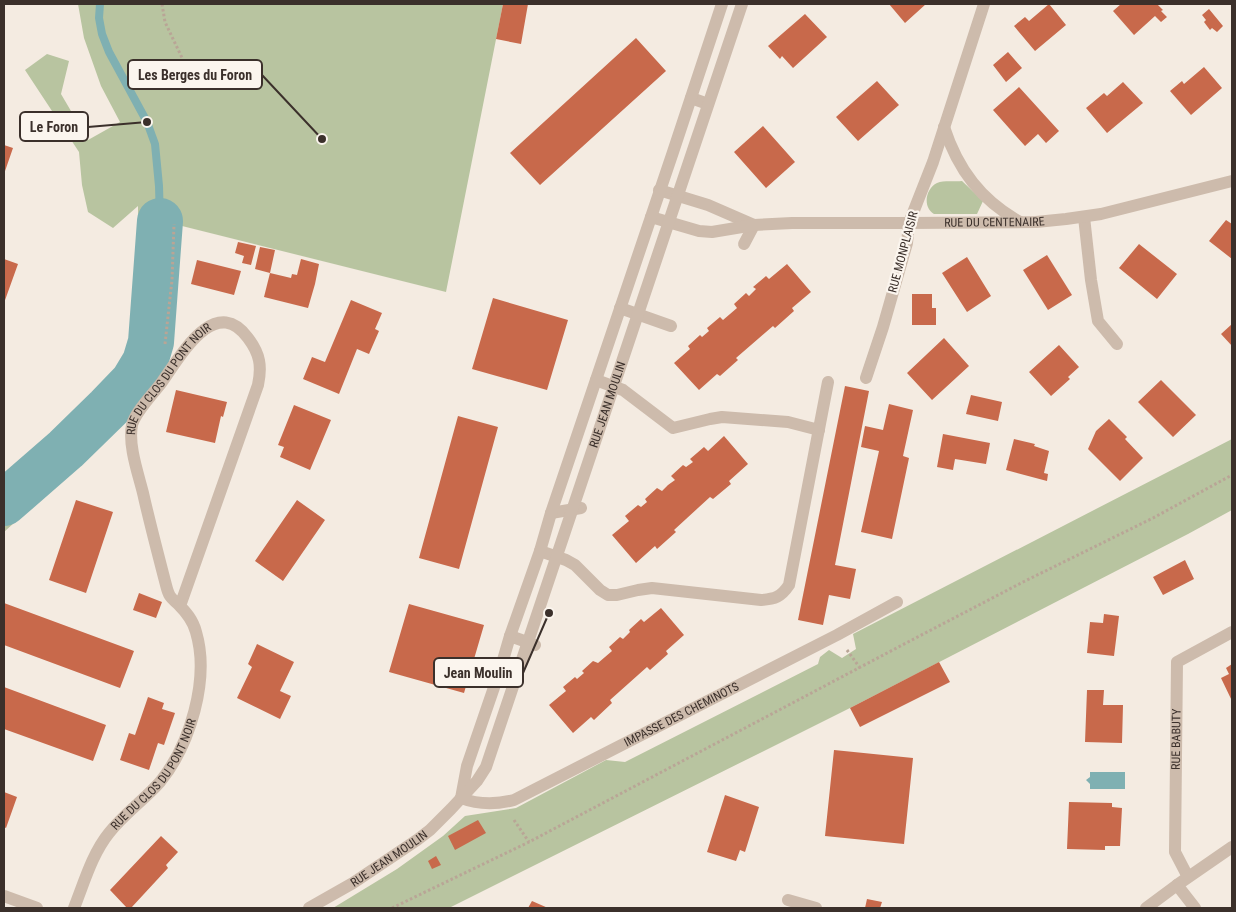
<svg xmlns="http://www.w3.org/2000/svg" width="1236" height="912" viewBox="0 0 1236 912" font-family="'Roboto Condensed',sans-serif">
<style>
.green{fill:#b8c4a0}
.water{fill:#7fb0b2}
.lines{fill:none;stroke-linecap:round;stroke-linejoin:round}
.stream{stroke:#7fb0b2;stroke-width:8}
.river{stroke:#7fb0b2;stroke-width:46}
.building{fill:#c8694b}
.path{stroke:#b9a596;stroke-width:3;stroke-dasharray:2.5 2.5;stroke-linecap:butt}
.service{stroke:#cdbbac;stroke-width:12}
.minor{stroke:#cdbbac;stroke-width:12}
.tertiary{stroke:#cdbbac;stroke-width:12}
.labels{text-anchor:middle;stroke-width:4.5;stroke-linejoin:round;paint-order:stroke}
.street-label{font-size:12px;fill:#3b302b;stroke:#fbf5ee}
.leader{fill:none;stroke:#3b302b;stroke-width:2}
.callout-dot{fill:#3b302b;stroke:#fbf5ee;stroke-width:2}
.callout{fill:#fbf5ee;stroke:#3b302b;stroke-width:2}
.callout-label{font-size:14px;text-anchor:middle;font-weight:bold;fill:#3b302b}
</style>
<rect width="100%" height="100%" fill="#f4ebe1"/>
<path class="green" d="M78 4H503L446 292 174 224 165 222 138 230V206L113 228 88 212 82 185 79 152 25 70 47 54 69 61 61 94 88 140 120 122 101 86 84 38Z
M962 181 983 201 977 214H934C922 207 926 188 937 183 944 180 955 182 962 181Z
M156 357 160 359 158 376 116 417 119 428 4 532V517L133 393 149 375Z
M1232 439V510L1188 534 850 708 449 908H333L397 869 443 836 465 816 516 808 606 760 625 762 818 664 820 657 829 650 842 658 856 649 853 634Z"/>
<path class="water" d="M1090 772H1125V789H1090V784L1086 780 1090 777Z"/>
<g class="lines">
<path class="stream" d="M100 4 99 18 102 34 109 52 147 122 155 144 159 186 160 221"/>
<path class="river" d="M4 503 66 449 108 408 133 382 145 362 151 342 160 221"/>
</g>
<path class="building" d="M503 4H528L521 44 496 39Z
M889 4H926L905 23Z
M1049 4 1066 25 1035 51 1014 26 1025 17 1029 21Z
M1121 4H1157L1163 10 1161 11 1167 17 1161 22 1155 16 1134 35 1113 11Z
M1209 9 1223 26 1217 32 1212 28 1210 30 1204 22 1206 20 1202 15Z
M805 14 827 37 793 68 782 56 780 59 768 46Z
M636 38 666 71 540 185 510 153Z
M1008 52 1022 68 1006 82 993 65Z
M1204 67 1222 88 1191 115 1170 91 1182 81 1184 84Z
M877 81 899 105 858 141 836 117Z
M1123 82 1143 103 1107 133 1086 108 1104 93 1107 96Z
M1019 87 1059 131 1046 143 1038 134 1025 146 993 110Z
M763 126 795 162 766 188 734 152Z
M4 145 13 148 4 174Z
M1226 220 1232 224V259L1209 241Z
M238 242 256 246 251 265 242 263 244 256 235 253Z
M1139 244 1177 274 1157 299 1119 268Z
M260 247 275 250 270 273 291 278 292 274 297 275 301 259 319 264 315 284 308 308 264 297 270 273 255 269Z
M1047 255 1072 295 1048 310 1023 270Z
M967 257 991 296 967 312 942 273Z
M4 259 18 264 4 303Z
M197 260 241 271 234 295 191 284Z
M787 264 811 292 792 308 794 311 775 328 773 326 736 358 738 360 720 376 717 374 699 390 674 363 690 349 688 346 700 335 702 337 709 331 707 328 720 317 723 320 737 308 734 304 746 293 749 296 756 289 753 287 766 276 769 279Z
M912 294H932V308H936V325H912Z
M493 298 568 320 547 390 472 369Z
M351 300 382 313 375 329 379 331 369 354 357 349 339 394 303 379 312 357 325 362Z
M1232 324V346L1221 334Z
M944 338 969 366 932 400 907 373Z
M1059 345 1079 367 1068 377 1070 379 1051 396 1029 372Z
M1161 380 1196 415 1173 437 1138 402Z
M845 386 869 391 835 565 856 569 850 599 829 595 823 625 798 620Z
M176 390 227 402 223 417 221 416 215 443 166 432Z
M971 395 1002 402 998 421 966 414Z
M889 404 913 410 903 456 909 458 892 539 861 532 879 451 861 447 865 426 883 430Z
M294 405 331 420 310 470 280 457 284 447 278 445Z
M458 416 498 427 459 569 419 558Z
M1109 419 1127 437 1125 439 1143 458 1120 481 1088 449 1096 431Z
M943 434 990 443 986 464 955 459 953 470 937 467Z
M724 436 748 464 729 481 731 484 713 499 710 497 674 530 676 532 657 549 655 546 636 563 612 535 629 521 625 516 638 505 641 507 647 502 645 499 657 488 662 491 668 485 675 480 671 476 683 465 686 467 693 462 690 459 704 447 708 451Z
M1014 439 1035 444 1034 446 1049 451 1044 473 1048 474 1047 481 1006 470Z
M76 500 113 512 86 593 49 580Z
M297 500 325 520 283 581 255 561Z
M1185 560 1194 579 1163 595 1153 577Z
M139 593 162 602 156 618 133 610Z
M4 603 134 651 120 688 4 645Z
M409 604 484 625 464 693 389 672Z
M661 608 684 635 666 651 668 654 650 670 647 667 610 700 612 703 594 720 591 717 573 733 549 705 566 691 563 687 575 677 577 679 584 673 582 671 593 661 598 663 612 651 609 647 620 637 623 639 630 632 629 630 641 619 644 622Z
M1104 614 1119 616 1114 656 1087 653 1090 622 1103 623Z
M257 644 294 662 280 691 291 696 280 719 237 698 252 667 248 664Z
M939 662 950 682 860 727 850 708Z
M1232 664V701L1221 678 1229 674 1226 668Z
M4 687 106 725 93 761 4 729Z
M1087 690H1104L1103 705H1123L1122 743 1085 742Z
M148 697 164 703 162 709 175 713 164 745 158 743 149 770 120 760 129 733 135 735Z
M834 750 913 758 904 844 825 836Z
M4 792 17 797 6 828 4 827Z
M725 795 759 807 745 852 740 850 736 861 707 852Z
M1069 802 1112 803V807L1122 808 1120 846H1105V850L1067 849Z
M478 820 486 833 455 850 448 836Z
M161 836 178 852 166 865 168 868 131 908H127L110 890Z
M436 856 441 865 432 869 428 861Z
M867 899 882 902 880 908H865Z
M532 901 548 908H528Z"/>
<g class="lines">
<path class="path" d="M162 4 165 22 183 60
M165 344 172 280 174 224
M847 650 860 668
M514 820 529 842
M392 908 529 842 908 642 1023 582 1153 518 1232 475"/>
<g class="service">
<path d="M691 98 708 104"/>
<path d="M1084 217 1091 280 1098 321 1117 344"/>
<path d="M744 244 754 225"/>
<path d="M620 308 671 326"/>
<path d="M866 378 883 327 907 243 909 223"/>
<path d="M596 380 623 390 673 428 710 419 722 417 788 422 819 430"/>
<path d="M551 513 581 508"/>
<path d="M540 551 566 560 575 565 600 590 608 595H617L638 590 652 588 761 600C775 599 781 597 789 585L828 382"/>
<path d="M510 636 527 642 535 645"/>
<path id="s1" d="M461 798C479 805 495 805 514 800L837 635 897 602"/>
<path d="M788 900 816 908"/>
</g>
<g class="minor">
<path d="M944 127C958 170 981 200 1020 222"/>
<path d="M659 190 708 205 754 225"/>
<path id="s2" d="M651 217 699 231 712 232 754 225 792 223H909L1036 222 1066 219 1101 214 1232 181"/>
<path d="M909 223 933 162 984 4"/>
<path id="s3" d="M1188 877 1175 852 1177 662 1232 632"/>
<path d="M1177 885 1195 908"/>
<path d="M4 896 37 908"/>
<path id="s4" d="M74 908C84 883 92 854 109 833 124 814 144 800 160 782 190 745 210 679 196 632 193 620 186 612 178 604 175 601 172 599 170 596 168 593 167 589 166 585 158 554 150 524 143 493 138 473 128 445 132 425 135 412 154 393 162 382 180 357 215 293 248 338 260 354 262 366 258 385L180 606"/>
<path d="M1146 908 1177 885 1232 847"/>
</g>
<g class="tertiary">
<path d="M461 798 467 766 501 667 510 636 540 551 551 513 673 152 722 4"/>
<path id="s5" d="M309 908 353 883 417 840 430 830 451 809 477 781 486 767 742 4"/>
</g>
</g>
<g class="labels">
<g class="street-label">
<text dy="4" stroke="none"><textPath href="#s2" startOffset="346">RUE DU CENTENAIRE</textPath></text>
<text transform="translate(903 252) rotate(-75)" y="4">RUE MONPLAISIR</text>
<text dy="4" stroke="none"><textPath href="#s4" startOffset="594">RUE DU CLOS DU PONT NOIR</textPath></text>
<text dy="4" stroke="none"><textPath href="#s5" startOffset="611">RUE JEAN MOULIN</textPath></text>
<text dy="4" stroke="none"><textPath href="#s1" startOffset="242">IMPASSE DES CHEMINOTS</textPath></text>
<text dy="4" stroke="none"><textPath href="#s3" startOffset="141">RUE BABUTY</textPath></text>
<text dy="4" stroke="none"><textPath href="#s4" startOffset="158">RUE DU CLOS DU PONT NOIR</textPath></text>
<text dy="4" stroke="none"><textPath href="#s5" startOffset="94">RUE JEAN MOULIN</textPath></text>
</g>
</g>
<path class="leader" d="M322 139L262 75M147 122L88 127M549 613L523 673"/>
<g class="callout-dot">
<circle cx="322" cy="139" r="5"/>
<circle cx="147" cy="122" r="5"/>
<circle cx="549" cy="613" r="5"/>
</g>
<g class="callout">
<rect x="128" y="60" width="134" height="29" rx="5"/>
<rect x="20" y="112" width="68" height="29" rx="5"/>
<rect x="434" y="658" width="89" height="29" rx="5"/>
</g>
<g class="callout-label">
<text x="195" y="80">Les Berges du Foron</text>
<text x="54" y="132">Le Foron</text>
<text x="478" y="678">Jean Moulin</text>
</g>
<rect width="1236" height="912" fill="none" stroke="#3b302b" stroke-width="10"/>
</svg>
